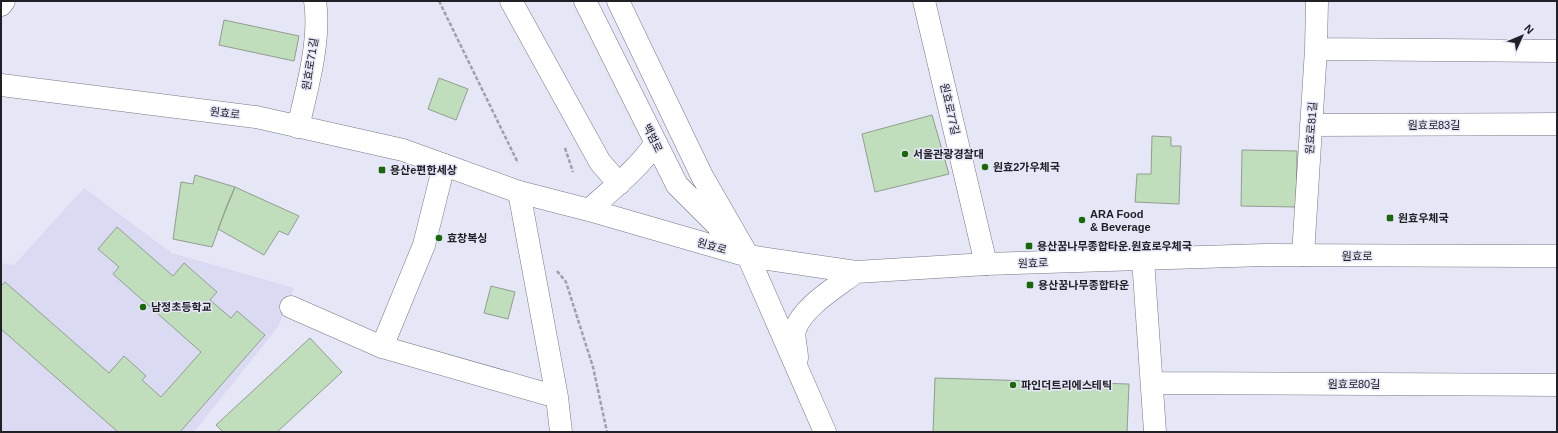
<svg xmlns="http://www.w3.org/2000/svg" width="1558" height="433" viewBox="0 0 1558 433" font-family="Helvetica,'Noto Sans KR',sans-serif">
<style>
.built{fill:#dadbf3}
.building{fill:#c0debb;stroke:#929d90}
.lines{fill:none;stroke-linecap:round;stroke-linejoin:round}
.minor-casing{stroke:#767786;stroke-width:23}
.major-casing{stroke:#767786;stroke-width:23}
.path{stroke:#9fa0ad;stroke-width:2.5;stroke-dasharray:4 2;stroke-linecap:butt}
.minor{stroke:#fff;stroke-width:22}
.major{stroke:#fff;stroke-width:22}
.poi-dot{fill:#19690a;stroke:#e5e7f7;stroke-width:1.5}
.labels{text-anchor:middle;stroke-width:3;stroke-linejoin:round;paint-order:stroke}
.street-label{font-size:11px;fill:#202026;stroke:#e5e7f7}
.poi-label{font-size:11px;font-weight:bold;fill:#202026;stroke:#e5e7f7;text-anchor:start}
</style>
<rect width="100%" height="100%" fill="#e5e7f7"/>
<path class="built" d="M84 188 172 253 294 288 278 327 194 432H1V263L14 265Z"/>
<path class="building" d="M224 20 299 36 294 61 219 45Z
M439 78 468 89 456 120 428 109Z
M932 115 949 174 875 192 862 134Z
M1152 136 1171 137V146H1181L1179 204 1135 202 1137 174H1151Z
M1242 150 1297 151 1296 207 1241 206Z
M195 175 235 187 227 205 212 247 173 239 181 182 193 184Z
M235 187 299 216 288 235 279 231 264 255 218 229Z
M117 227 173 276 184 263 217 292 210 300 231 318 237 311 265 335 180 432H118L1 329V286L5 282 109 373 124 356 146 376 142 380 161 397 201 352 113 274 119 267 98 249Z
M491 286 515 292 508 319 484 313Z
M310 338 342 372 277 432H223L216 425Z
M935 378 1129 384 1127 432H933Z"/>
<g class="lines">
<defs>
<path id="minor" d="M511 1 600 162 619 184
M924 1 986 264
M1 5 4 1
M1316 49 1557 51
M1311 125 1557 124
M298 127C307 89 321 39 315 1
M1303 255 1316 49 1317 1
M1143 259 1155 432
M291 307 382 347 557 397 519 192
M382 347 424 245 444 165
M1152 383 1557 385
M557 397 561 432"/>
<path id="major" d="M585 1 677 185 729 237
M618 1 702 176 748 256 825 432
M1 85 256 117 403 150 519 192 589 210 748 256 856 272 986 264 1264 255 1557 256
M589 210C612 189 637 170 655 144
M797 358C797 350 793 337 795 330 802 307 838 286 856 272"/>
</defs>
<use href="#minor" class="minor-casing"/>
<use href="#major" class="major-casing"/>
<path class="path" d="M439 1 518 163
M565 148 573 172
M557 271 566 282 593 367 607 432"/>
<use href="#minor" class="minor"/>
<use href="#major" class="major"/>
</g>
<g class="poi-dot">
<circle cx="905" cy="154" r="4"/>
<circle cx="985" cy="167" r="4"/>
<rect x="378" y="166" width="8" height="8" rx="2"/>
<rect x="1386" y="214" width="8" height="8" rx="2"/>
<circle cx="1082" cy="220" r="4"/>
<circle cx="439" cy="238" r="4"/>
<rect x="1025" y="242" width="8" height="8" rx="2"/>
<rect x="1026" y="281" width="8" height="8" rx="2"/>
<circle cx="143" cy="307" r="4"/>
<circle cx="1013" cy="385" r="4"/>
</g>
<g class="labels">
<g class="street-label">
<text transform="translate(310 64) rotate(-81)" y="4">원효로71길</text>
<text transform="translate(950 109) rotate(77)" y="4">원효로77길</text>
<text transform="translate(225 113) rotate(7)" y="4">원효로</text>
<text x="1434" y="129">원효로83길</text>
<text transform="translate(1311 128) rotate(-86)" y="4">원효로81길</text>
<text transform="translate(653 138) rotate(64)" y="4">백범로</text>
<text transform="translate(712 246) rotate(16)" y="4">원효로</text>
<text x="1357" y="260">원효로</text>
<text transform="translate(1033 263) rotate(-2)" y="4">원효로</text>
<text x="1354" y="388">원효로80길</text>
</g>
<g class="poi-label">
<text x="913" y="158">서울관광경찰대</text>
<text x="993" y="171">원효2가우체국</text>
<text x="390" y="174">용산e편한세상</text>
<text x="1090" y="218">ARA Food<tspan x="1090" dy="13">&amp; Beverage</tspan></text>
<text x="1398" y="222">원효우체국</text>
<text x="447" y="242">효창복싱</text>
<text x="1037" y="250">용산꿈나무종합타운.원효로우체국</text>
<text x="1038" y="289">용산꿈나무종합타운</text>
<text x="151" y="311">남정초등학교</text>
<text x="1021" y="389">파인더트리에스테틱</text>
</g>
</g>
<rect width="1558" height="433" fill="none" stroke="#202026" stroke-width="4"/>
<g transform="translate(1522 36) rotate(46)" stroke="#e5e7f7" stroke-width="3" paint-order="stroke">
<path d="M0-3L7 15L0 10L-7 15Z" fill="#202026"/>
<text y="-6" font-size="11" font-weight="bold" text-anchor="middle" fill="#202026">N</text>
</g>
</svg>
